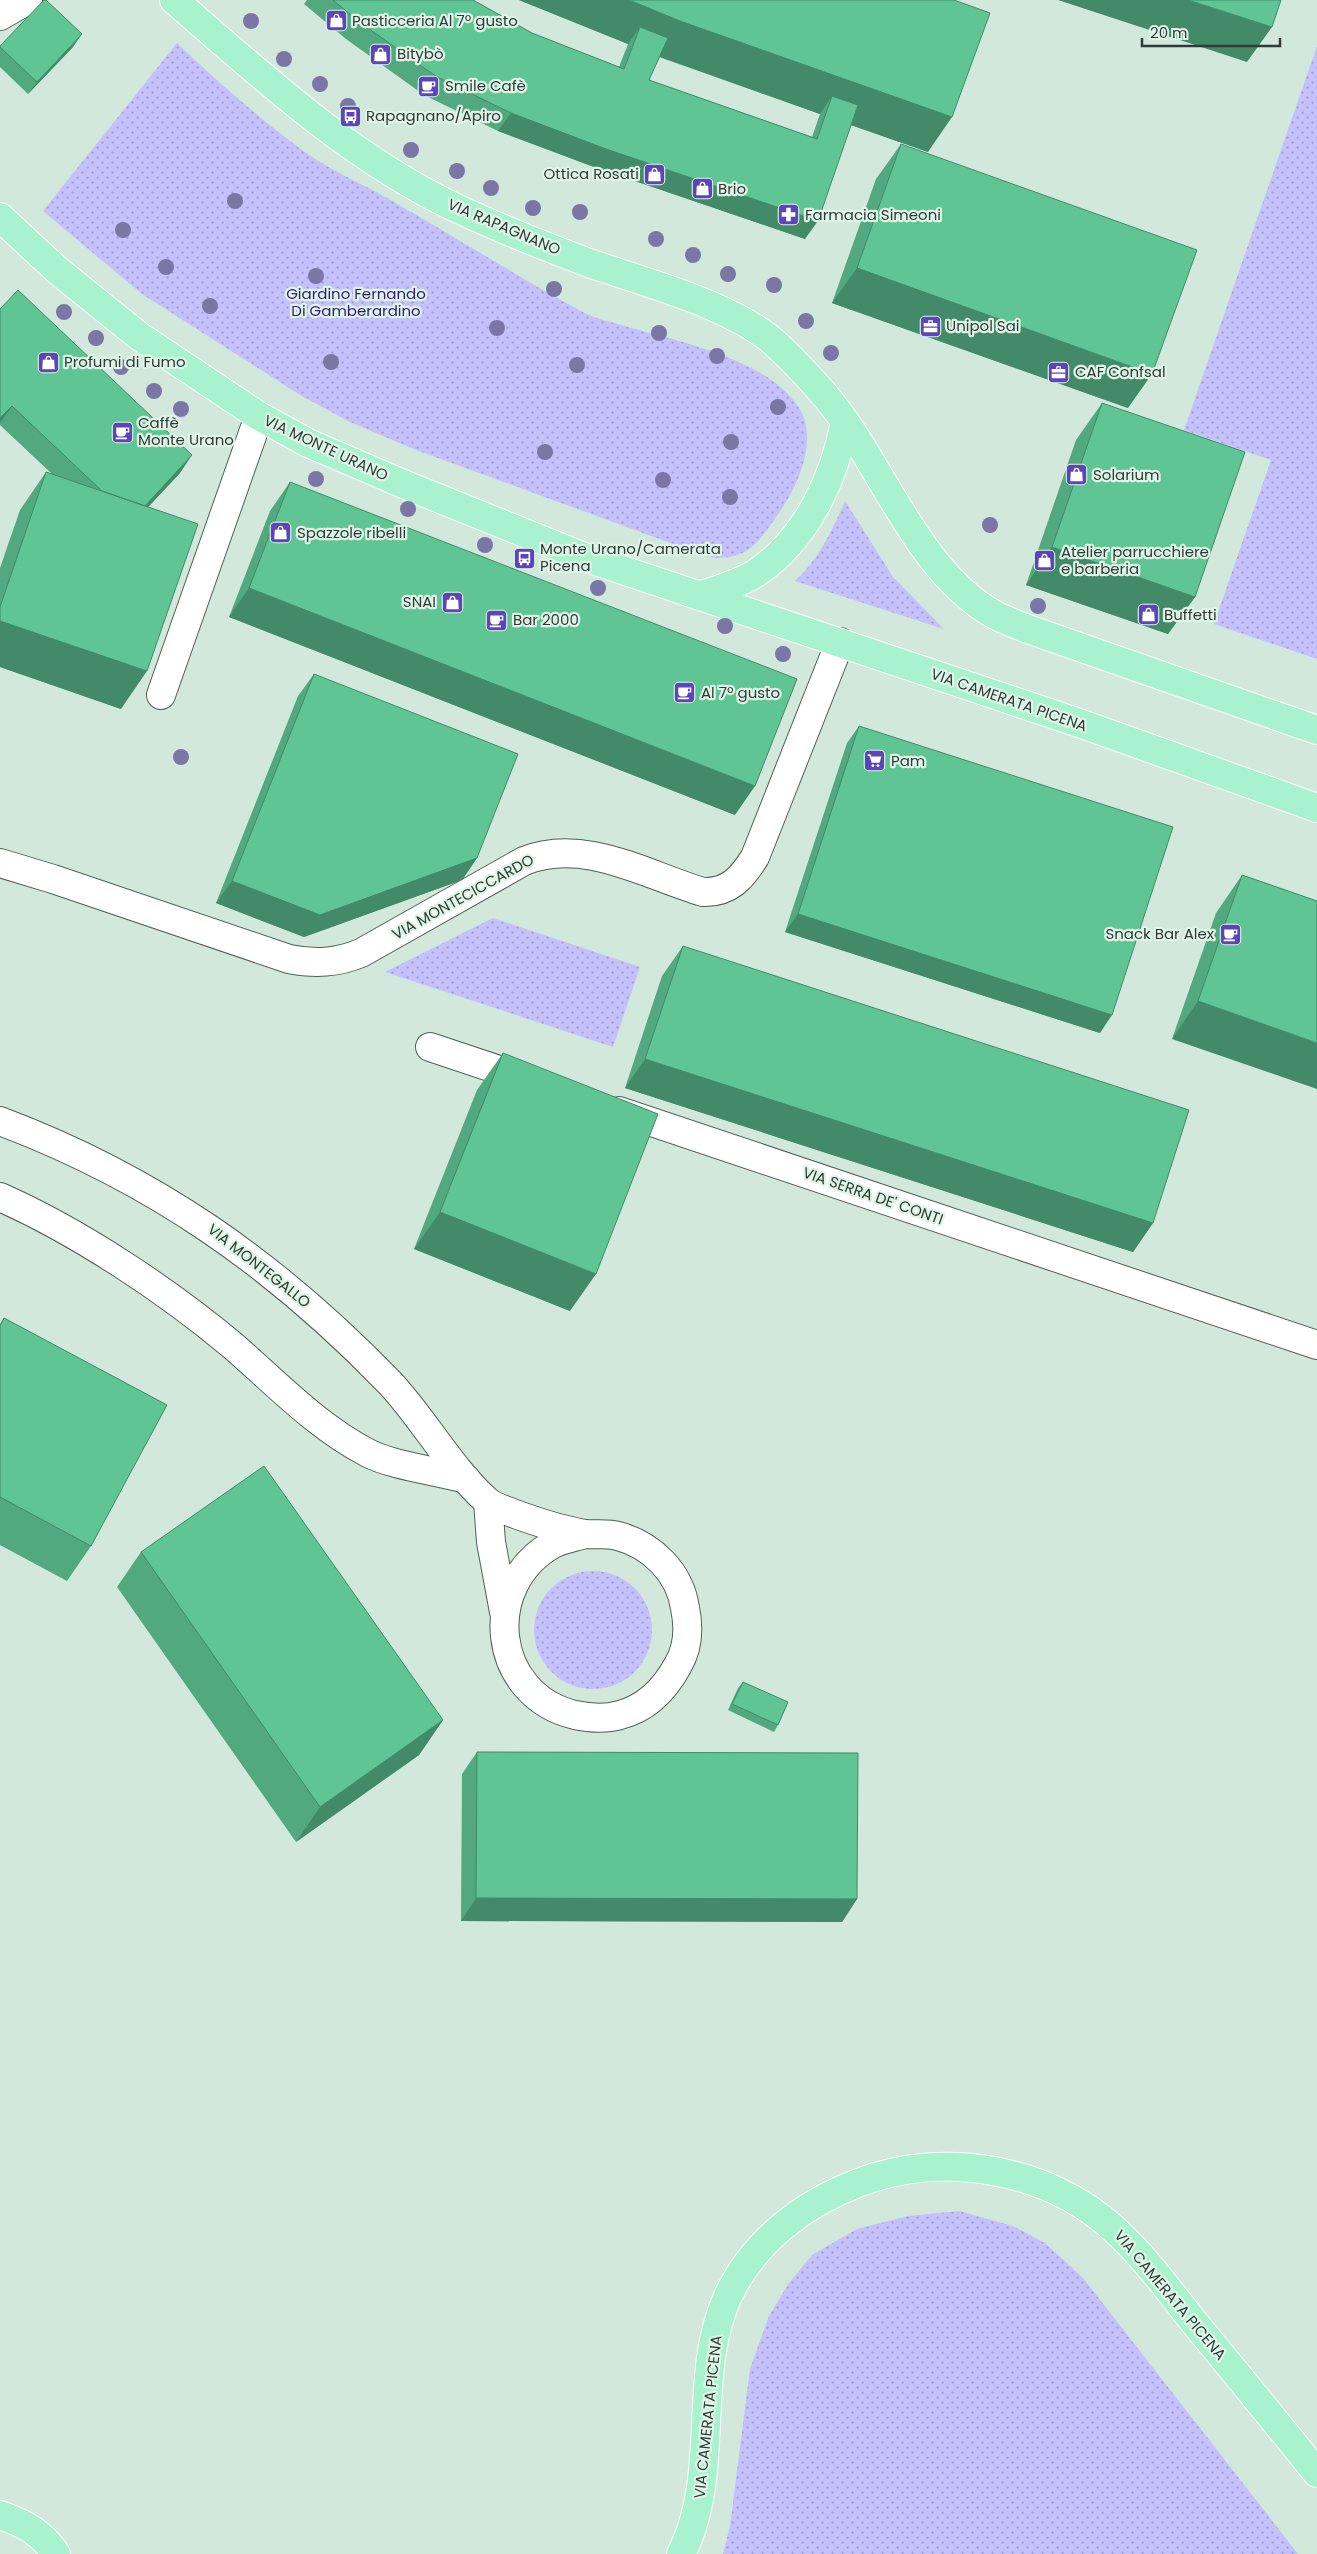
<svg xmlns="http://www.w3.org/2000/svg" width="1317" height="2554" viewBox="0 0 1317 2554" font-family="Poppins,sans-serif">
<style>
.grass{fill:url(#grass-dots)}
.lines{fill:none;stroke-linecap:round;stroke-linejoin:round}
.lane-casing{stroke:#4e6156;stroke-width:30}
.street-casing{stroke:#4e6156;stroke-width:30}
.primary-casing{stroke:#fff;stroke-width:30}
.lane{stroke:#fff;stroke-width:28}
.street{stroke:#fff;stroke-width:28}
.primary{stroke:#a9f2cf;stroke-width:28}
.tree{fill:#7a76a5}
.wall{fill:#52a97f;fill-rule:evenodd}
.shaded-wall{fill:#428a68}
.building{fill:#5fc594;stroke:#428a68}
.labels{text-anchor:middle;stroke-width:4.5;stroke-linejoin:round;paint-order:stroke}
.poi-label{font-size:15px;fill:#313a35;stroke:#dff5e8;text-anchor:start}
.street-label{font-size:15px;fill:#313a35;stroke:#dff5e8}
.park-label{font-size:15px;fill:#321878;stroke:#dff5e8}
</style>
<defs>
<pattern id="grass-dots" width="8" height="8" patternUnits="userSpaceOnUse" patternTransform="scale(1.25)"><rect width="8" height="8" fill="#c4c1fc"/><path d="M2 2h.1M6 6h.1" fill="none" stroke="#a09ecd" stroke-width="1.8" stroke-linecap="round"/></pattern>
</defs>
<rect width="100%" height="100%" fill="#d2e8db"/>
<path class="grass" d="M177 43C219 83 262 121 309 155 337 174 370 187 399 205 460 240 520 278 581 311 593 318 608 321 621 325 675 341 763 357 797 405 821 438 797 489 776 517 756 546 746 561 709 557L416 450 350 422 300 395 142 294 43 211Z
M1317 46V659L1214 624 1271 460 1184 430Z
M845 501 893 577 944 629 795 581C819 559 832 531 845 501Z
M493 918 640 967 613 1047 385 972Z
M534 1630a59 59 0 1 1 118 0a59 59 0 1 1-118 0Z
M959 2211 1013 2226 1045 2243 1083 2278 1298 2554H723L730 2526 750 2369 769 2316 789 2283 812 2255 857 2229 908 2216Z"/>
<g class="lines">
<defs>
<path id="lane" d="M0 16 28 0
M161 695 259 416
M0 1197C79 1232 166 1290 232 1345 276 1383 316 1426 368 1453 393 1466 438 1471 466 1479"/>
<path id="street" d="M0 863 53 879 289 959C315 964 337 963 361 953L524 861C584 837 646 875 703 892 729 893 742 878 755 857L840 642
M430 1047 526 1079
M619 1111 1317 1345
M0 1121C154 1179 276 1265 390 1383 423 1418 451 1469 486 1500 493 1507 506 1510 515 1514 537 1522 562 1530 585 1534 596 1535 607 1533 618 1536 652 1545 680 1573 685 1608 689 1627 688 1648 678 1665 665 1689 647 1708 620 1715 606 1719 589 1718 575 1715 491 1695 480 1585 553 1544 562 1539 575 1537 585 1534
M488 1502 491 1542 504 1612"/>
<path id="primary" d="M174 0C262 76 348 156 454 207 498 228 544 246 589 263 644 282 736 306 778 346 802 369 827 395 846 423 889 485 926 577 995 615 1005 620 1015 624 1025 628L1317 730
M0 217 57 270 139 336 259 416 308 443 408 486 584 557 1082 724 1317 808
M699 596C719 589 739 584 756 573 806 540 834 479 845 422
M0 2515C24 2523 42 2533 56 2554
M681 2554C722 2473 691 2377 728 2296 754 2241 803 2204 858 2183 942 2150 1048 2168 1115 2230 1148 2260 1174 2298 1202 2332 1241 2379 1279 2426 1317 2473"/>
</defs>
<use href="#lane" class="lane-casing"/>
<use href="#street" class="street-casing"/>
<use href="#primary" class="primary-casing"/>
<use href="#lane" class="lane"/>
<use href="#street" class="street"/>
<use href="#primary" class="primary"/>
</g>
<g class="tree">
<circle cx="251" cy="21" r="8"/>
<circle cx="284" cy="59" r="8"/>
<circle cx="320" cy="84" r="8"/>
<circle cx="348" cy="106" r="8"/>
<circle cx="411" cy="150" r="8"/>
<circle cx="457" cy="171" r="8"/>
<circle cx="491" cy="188" r="8"/>
<circle cx="235" cy="201" r="8"/>
<circle cx="533" cy="208" r="8"/>
<circle cx="580" cy="212" r="8"/>
<circle cx="123" cy="230" r="8"/>
<circle cx="656" cy="239" r="8"/>
<circle cx="693" cy="255" r="8"/>
<circle cx="166" cy="267" r="8"/>
<circle cx="728" cy="274" r="8"/>
<circle cx="316" cy="276" r="8"/>
<circle cx="774" cy="285" r="8"/>
<circle cx="554" cy="289" r="8"/>
<circle cx="210" cy="306" r="8"/>
<circle cx="64" cy="312" r="8"/>
<circle cx="806" cy="321" r="8"/>
<circle cx="497" cy="328" r="8"/>
<circle cx="659" cy="333" r="8"/>
<circle cx="96" cy="338" r="8"/>
<circle cx="831" cy="353" r="8"/>
<circle cx="717" cy="356" r="8"/>
<circle cx="331" cy="362" r="8"/>
<circle cx="577" cy="365" r="8"/>
<circle cx="121" cy="367" r="8"/>
<circle cx="154" cy="391" r="8"/>
<circle cx="778" cy="407" r="8"/>
<circle cx="181" cy="409" r="8"/>
<circle cx="731" cy="442" r="8"/>
<circle cx="545" cy="452" r="8"/>
<circle cx="316" cy="479" r="8"/>
<circle cx="663" cy="480" r="8"/>
<circle cx="730" cy="497" r="8"/>
<circle cx="408" cy="509" r="8"/>
<circle cx="990" cy="525" r="8"/>
<circle cx="485" cy="545" r="8"/>
<circle cx="598" cy="588" r="8"/>
<circle cx="1038" cy="606" r="8"/>
<circle cx="725" cy="626" r="8"/>
<circle cx="783" cy="654" r="8"/>
<circle cx="181" cy="757" r="8"/>
</g>
<path class="wall" d="M307 0H473L532 33 619 67 628 44 519 0H954L928 152 851 125 805 239 594 167 498 131 424 95 346 39 304 4ZM659 57 820 114 812 137 649 80Z
M0 46 73 47 28 94 0 67Z
M901 144 1128 408 832 303 876 179Z
M0 309 180 473 148 507 121 709 0 667V568L20 510 46 472 52 474 0 425Z
M1102 403 1195 597 1168 634 1026 585 1076 440Z
M290 482 735 815 229 617 270 511Z
M314 674 477 858 462 880 304 937 216 903 298 696Z
M859 726 1100 1033 785 932 847 743Z
M1242 875 1317 901 1172 1039 1216 913Z
M683 946 1153 1223 1133 1252 625 1088 662 976Z
M503 1053 570 1311 414 1249 477 1090Z
M4 1318 91 1546 67 1581 0 1545V1324Z
M141 1552 443 1720 419 1755 296 1842 117 1587Z
M743 1682 778 1725 774 1732 728 1710 738 1688Z
M477 1752 857 1899 842 1922 461 1921 462 1774Z"/>
<path class="shaded-wall" d="M519 0H629L952 117 928 152 825 116 832 96 820 114 655 55 640 27 628 44Z
M1058 0H1188L1272 27 1247 62Z
M82 34 73 47 28 94 37 82Z
M511 113 818 221 805 239 594 167 498 131Z
M857 268 1152 374 1128 408 832 303Z
M12 406 0 423V418Z
M192 455 180 473 120 537 132 520Z
M1052 547 1195 597 1168 634 1026 585Z
M249 588 755 786 735 815 229 617Z
M0 621 147 671 121 709 0 667Z
M477 858 462 880 304 937 216 903 232 881Z
M798 914 1112 1015 1100 1033 785 932Z
M1198 1001 1317 1043V1089L1172 1039Z
M645 1059 1153 1223 1133 1252 625 1088Z
M440 1212 596 1274 570 1311 414 1249Z
M443 1720 419 1755 296 1842 320 1807Z
M476 1898 857 1899 842 1922 461 1921Z"/>
<path class="building" d="M44 0H46L82 34 37 82 0 47V46Z
M333 0H473L532 33 624 69 640 27 668 38 649 80 817 139 832 96 858 105 818 221 606 149 511 113 437 77 358 21Z
M629 0H954L990 13 952 117 680 21Z
M1188 0H1281L1272 27Z
M901 144 1197 250 1152 374 857 268Z
M18 290 192 455 145 506 102 491 12 406 0 418V309Z
M1102 403 1245 452 1195 597 1052 547Z
M46 472 198 524 147 671 0 621V607Z
M290 482 797 679 755 786 249 588Z
M314 674 518 754 477 858 320 915 232 881Z
M859 726 1173 827 1112 1015 798 914Z
M1242 875 1317 901V1043L1198 1001Z
M683 946 1189 1110 1153 1223 645 1059Z
M503 1053 658 1114 596 1274 440 1212Z
M4 1318 167 1405 91 1546 0 1497V1326Z
M264 1466 443 1720 320 1807 141 1552Z
M743 1682 788 1702 778 1725 732 1704Z
M477 1752 858 1753 857 1899 476 1898Z"/>
<defs>
<symbol id="shop-square" viewBox="-11 -11 22 22"><rect x="-9" y="-9" width="18" height="18" rx="4" fill="#5b44bc" stroke="#dff5e8"/><path d="M-5-2.5h2.3a2.7 3.5 0 0 1 5.4 0H5L5.5 6h-11ZM-1.5-2.5h3a1.5 2.3 0 0 0-3 0Z" fill="#fff"/></symbol>
<symbol id="cafe-square" viewBox="-11 -11 22 22"><rect x="-9" y="-9" width="18" height="18" rx="4" fill="#5b44bc" stroke="#dff5e8"/><path d="M-5.5-4.5H6V0H3Q3 3.5 0 3.5H-2.5Q-5.5 3.5-5.5 0ZM3-3.2v2h1.7v-2ZM-6 4.5H4V6H-6Z" fill="#fff"/></symbol>
<symbol id="bus-square" viewBox="-11 -11 22 22"><rect x="-9" y="-9" width="18" height="18" rx="4" fill="#5b44bc" stroke="#dff5e8"/><path d="M-5-6H5V4H4V6H2V4H-2V6H-4V4H-5ZM-3.5-4V0h7V-4ZM-3.5 1.2v1.5H-2V1.2ZM2 1.2v1.5H3.5V1.2Z" fill="#fff"/></symbol>
<symbol id="pharmacy-square" viewBox="-11 -11 22 22"><rect x="-9" y="-9" width="18" height="18" rx="4" fill="#5b44bc" stroke="#dff5e8"/><path d="M-2-6h4v4h4v4h-4v4h-4v-4h-4v-4h4Z" fill="#fff"/></symbol>
<symbol id="office-square" viewBox="-11 -11 22 22"><rect x="-9" y="-9" width="18" height="18" rx="4" fill="#5b44bc" stroke="#dff5e8"/><path d="M-6-3h4V-5.5h4V-3h4V5H-6ZM-1-4.5V-3h2v-1.5ZM-6 0V1H6V0Z" fill="#fff"/></symbol>
<symbol id="supermarket-square" viewBox="-11 -11 22 22"><rect x="-9" y="-9" width="18" height="18" rx="4" fill="#5b44bc" stroke="#dff5e8"/><path d="M-6-5.5h2.5l.6 2H6L4.5 2H-2.5L-4.4-4H-6ZM-1.5 3.2a1.3 1.3 0 1 0 .1 0ZM3 3.2a1.3 1.3 0 1 0 .1 0Z" fill="#fff"/></symbol>
</defs>
<g fill-rule="evenodd">
<use href="#shop-square" x="324" y="8" width="25" height="25"/>
<use href="#shop-square" x="368" y="42" width="25" height="25"/>
<use href="#cafe-square" x="416" y="74" width="25" height="25"/>
<use href="#bus-square" x="338" y="104" width="25" height="25"/>
<use href="#shop-square" x="642" y="162" width="25" height="25"/>
<use href="#shop-square" x="690" y="176" width="25" height="25"/>
<use href="#pharmacy-square" x="776" y="202" width="25" height="25"/>
<use href="#office-square" x="918" y="314" width="25" height="25"/>
<use href="#shop-square" x="36" y="350" width="25" height="25"/>
<use href="#office-square" x="1046" y="360" width="25" height="25"/>
<use href="#cafe-square" x="110" y="420" width="25" height="25"/>
<use href="#shop-square" x="1064" y="462" width="25" height="25"/>
<use href="#shop-square" x="268" y="520" width="25" height="25"/>
<use href="#bus-square" x="512" y="546" width="25" height="25"/>
<use href="#shop-square" x="1032" y="548" width="25" height="25"/>
<use href="#shop-square" x="440" y="590" width="25" height="25"/>
<use href="#shop-square" x="1136" y="602" width="25" height="25"/>
<use href="#cafe-square" x="484" y="608" width="25" height="25"/>
<use href="#cafe-square" x="672" y="680" width="25" height="25"/>
<use href="#supermarket-square" x="862" y="748" width="25" height="25"/>
<use href="#cafe-square" x="1218" y="922" width="25" height="25"/>
</g>
<g class="labels">
<g class="poi-label">
<text x="352" y="26">Pasticceria Al 7º gusto</text>
<text x="397" y="59">Bitybò</text>
<text x="445" y="91">Smile Cafè</text>
<text x="366" y="121">Rapagnano/Apiro</text>
<text x="639" y="179" text-anchor="end">Ottica Rosati</text>
<text x="718" y="194">Brio</text>
<text x="805" y="220">Farmacia Simeoni</text>
<text x="946" y="331">Unipol Sai</text>
<text x="64" y="367">Profumi di Fumo</text>
<text x="1075" y="377">CAF Confsal</text>
<text x="138" y="428">Caffè<tspan x="138" dy="17">Monte Urano</tspan></text>
<text x="1093" y="480">Solarium</text>
<text x="297" y="538">Spazzole ribelli</text>
<text x="540" y="554">Monte Urano/Camerata<tspan x="540" dy="17">Picena</tspan></text>
<text x="1061" y="557">Atelier parrucchiere<tspan x="1061" dy="17">e barberia</tspan></text>
<text x="436" y="607" text-anchor="end">SNAI</text>
<text x="1164" y="620">Buffetti</text>
<text x="513" y="625">Bar 2000</text>
<text x="701" y="698">Al 7º gusto</text>
<text x="891" y="766">Pam</text>
<text x="1214" y="939" text-anchor="end">Snack Bar Alex</text>
</g>
<g class="street-label">
<text transform="translate(504 227) rotate(23)" y="5">VIA RAPAGNANO</text>
<text transform="translate(326 448) rotate(25)" y="5">VIA MONTE URANO</text>
<text transform="translate(1009 700) rotate(19)" y="5">VIA CAMERATA PICENA</text>
<text transform="translate(463 897) rotate(-29)" y="5">VIA MONTECICCARDO</text>
<text transform="translate(873 1196) rotate(19)" y="5">VIA SERRA DE' CONTI</text>
<text transform="translate(259 1266) rotate(38)" y="5">VIA MONTEGALLO</text>
<text transform="translate(1170 2295) rotate(50)" y="5">VIA CAMERATA PICENA</text>
<text transform="translate(708 2417) rotate(-84)" y="5">VIA CAMERATA PICENA</text>
</g>
<g class="park-label">
<text x="356" y="299">Giardino Fernando<tspan x="356" dy="17">Di Gamberardino</tspan></text>
</g>
</g>
<path d="M1142 38v8h138v-8" fill="none" stroke="#313a35" stroke-width="2.5"/>
<text x="1150" y="38" font-size="15" fill="#313a35" stroke="#dff5e8" stroke-width="4" paint-order="stroke">20 m</text>
</svg>
